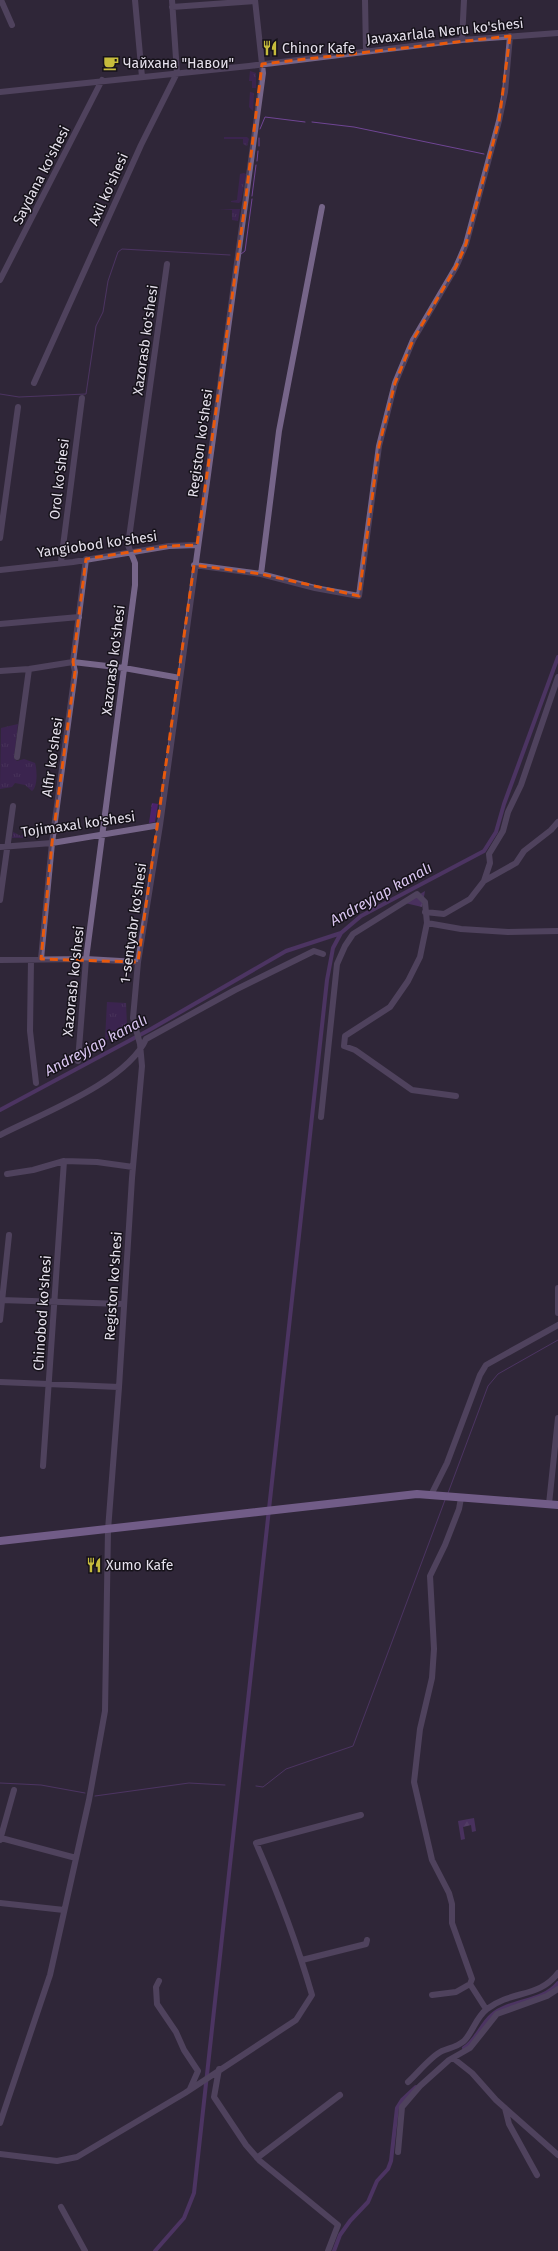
<svg xmlns="http://www.w3.org/2000/svg" width="558" height="2251" viewBox="0 0 558 2251" font-family="'Fira Sans',sans-serif">
<style>
.grass{fill:url(#grass-tufts)}
.forest{fill:url(#forest-firs)}
.lines{fill:none;stroke-linecap:round;stroke-linejoin:round}
.stream{stroke:#6f4594;stroke-width:1}
.canal{stroke:#6f4594;stroke-width:4}
.minor{stroke:#766589;stroke-width:6}
.major{stroke:#c29de7;stroke-width:8}
.marked{fill:none;stroke:#e8590c;stroke-width:3;stroke-dasharray:8 5;stroke-linejoin:round}
.labels{text-anchor:middle;stroke-width:3;stroke-linejoin:round;paint-order:stroke}
.street-label{font-size:14px;fill:#e5e0ec;stroke:#16121a}
.poi-label{font-size:14px;fill:#e5e0ec;stroke:#16121a;text-anchor:start}
.water-label{font-size:15px;font-style:italic;fill:#d9c4f0;stroke:#16121a}
</style>
<defs>
<pattern id="grass-tufts" width="24" height="20" patternUnits="userSpaceOnUse"><rect width="24" height="20" fill="#4b226c"/><path d="M3 7l-1-3M5 7V3M7 7l1-3M15 17l-1-3M17 17v-4M19 17l1-3" fill="none" stroke="#654281"/></pattern>
<pattern id="forest-firs" width="22" height="20" patternUnits="userSpaceOnUse"><rect width="22" height="20" fill="#683e8c"/><path d="M5 1l3.5 6h-7zM16 11l3.5 6h-7z" fill="#7d5a9c"/></pattern>
</defs>
<rect width="100%" height="100%" fill="#302739"/>
<path class="grass" d="M250 71 256 73V88H252V81H249Z
M250 92 254 93 253 111 249 107Z
M224 137H247L249 139 247 146 243 144V139H224Z
M244 173 246 174 241 201 239 203 231 202V201L237 200 240 174Z
M219 209H240L238 221 232 220V210Z
M18 724 14 758 17 761 24 759 35 763C37 769 38 787 32 791L25 785 15 783 12 787 0 789 1 728Z
M152 803 158 804 155 822 149 823Z
M13 832 21 836 24 833 29 832 25 835 27 838H12Z
M107 1002 126 1003 127 1026 125 1029 105 1041Z"/>
<path class="forest" d="M425 891 422 907 405 903Z
M474 1818 476 1831 472 1832 471 1825 463 1827 465 1839 461 1840 458 1821Z"/>
<g class="lines">
<path class="stream" d="M312 122 354 127 484 154
M260 129 265 117 305 122
M259 146V138
M257 161 258 151
M252 196 256 165
M241 254 245 251 252 199
M0 394 19 397 86 394 96 326 103 312 108 281 118 252 122 249 230 255
M448 1493 488 1386 498 1374 558 1340
M0 1783 41 1785 85 1793
M256 1786 263 1787 286 1769 353 1746 445 1500
M95 1796 189 1783 225 1785"/>
<path class="canal" d="M0 1110 151 1029 286 951 341 933 361 916 484 851 496 832 504 804 558 657
M464 2048C476 2041 481 2024 492 2015 511 1999 542 2003 558 1983
M155 2251 184 2218 194 2193 327 980 333 948 341 933
M334 2251 340 2235 350 2221 368 2202 377 2181 388 2169 391 2161 397 2108 402 2100 416 2087"/>
<path class="minor" d="M1 0 12 25
M135 0 142 77
M365 0 366 51
M172 7 255 1
M462 40 464 0
M0 92 249 66 462 40 558 33
M0 280 102 80
M34 383 141 145 177 73 172 0
M0 538 18 407
M61 562 82 398
M194 565 261 574 315 588 359 596 379 446 395 383 413 340 456 267 466 244 499 121 505 92 510 36
M0 570 73 562 169 546 197 545
M261 574 279 431 322 207
M0 624 79 617
M0 671 29 669 73 662 124 668 180 678
M17 757 29 669
M0 847 52 843 160 825
M484 881 490 863 489 854 503 831 508 812 521 785 558 677
M0 900 13 806
M425 912 444 914 470 899 484 881 516 863 524 851 551 830 558 822
M427 923 461 929 508 932 558 931
M41 959 52 843 75 672 73 662 86 559
M0 960 86 959 138 962
M31 960 30 1031 36 1083
M78 1061 86 959 135 585V563L128 545 167 264
M321 1117 337 964 345 946 353 934 417 894 425 902 427 923 420 957 408 981 390 1007 345 1036 344 1046 355 1050 412 1090 456 1096
M0 1135C41 1114 127 1082 146 1039L235 990 314 951 323 954
M7 1174 33 1170 64 1161 97 1162 133 1167
M558 1288V1313
M1 1300 123 1304
M0 1320 9 1235
M0 1382 119 1387
M43 1466 64 1161
M431 1495 447 1463 480 1375 486 1365 558 1325
M461 1498 459 1509 445 1545 430 1576 434 1649 432 1678 420 1729 414 1782 432 1860 449 1893 452 1904V1923L472 1979 470 1984
M549 1504 558 1418
M1 1838 76 1858
M0 1840 14 1790
M0 1903 64 1910
M302 1960 366 1944 367 1940
M159 1981 156 1987 157 2004 176 2032 184 2050 198 2071 190 2089
M432 1995 456 1992 470 1984 486 2009
M453 2058 472 2073 496 2100 558 2155
M219 2069 214 2097 246 2145 260 2161 338 2225 328 2251
M408 2082C417 2074 431 2056 442 2051 449 2048 457 2047 464 2041 473 2032 476 2017 487 2009 512 1990 539 1998 558 1973
M505 2108 509 2124 537 2175
M0 2123 50 1975 89 1800 105 1711 108 1530 119 1387 132 1178 142 1066 140 1044 133 1018 138 962 160 825 263 73 255 0
M398 2152 402 2107 420 2086 449 2060 470 2048 497 2014 547 1996 558 1989
M0 2154 57 2161 77 2157 185 2093 296 2020 312 1995C297 1943 278 1893 256 1843L361 1815
M257 2158 340 2095
M61 2207 85 2251"/>
<path class="major" d="M0 1541 417 1494 558 1505"/>
</g>
<path d="M0 0H558V2251H0ZM510 36 499 121 466 244 456 267 413 340 395 383 379 446 359 596 261 574 194 565 138 962 41 959 52 843 75 672 73 662 86 559 169 546 197 545 245 205 262 64Z" fill="#302739" fill-opacity=".55" fill-rule="evenodd"/>
<path class="marked" d="M510 36 499 121 466 244 456 267 413 340 395 383 379 446 359 596 261 574 194 565 138 962 41 959 52 843 75 672 73 662 86 559 169 546 197 545 245 205 262 64Z"/>
<defs>
<symbol id="restaurant-bare" viewBox="-9 -9 18 18"><path d="M-5-6h1v4h1v-4h1v4h1v-4h1v5L-1.5 .5V6h-2V.5L-5-1ZM5-6V6H3V1.5H1.5Q1.5-4 5-6Z" fill="#c6bc3c" stroke="#16121a" stroke-width="2.5" paint-order="stroke"/></symbol>
<symbol id="cafe-bare" viewBox="-9 -9 18 18"><path d="M-5.5-4.5H6V0H3Q3 3.5 0 3.5H-2.5Q-5.5 3.5-5.5 0ZM3-3.2v2h1.7v-2ZM-6 4.5H4V6H-6Z" fill="#c6bc3c" stroke="#16121a" stroke-width="2.5" paint-order="stroke"/></symbol>
</defs>
<g fill-rule="evenodd">
<use href="#restaurant-bare" x="259" y="37" width="22" height="22"/>
<use href="#cafe-bare" x="100" y="52" width="22" height="22"/>
<use href="#restaurant-bare" x="83" y="1554" width="22" height="22"/>
</g>
<g class="labels">
<g class="street-label">
<text transform="translate(445 31) rotate(-6)" y="5">Javaxarlala Neru ko'shesi</text>
<text transform="translate(41 175) rotate(-63)" y="5">Saydana ko'shesi</text>
<text transform="translate(108 189) rotate(-66)" y="5">Axil ko'shesi</text>
<text transform="translate(145 340) rotate(-82)" y="5">Xazorasb ko'shesi</text>
<text transform="translate(200 443) rotate(-82)" y="5">Registon ko'shesi</text>
<text transform="translate(59 479) rotate(-83)" y="5">Orol ko'shesi</text>
<text transform="translate(97 544) rotate(-8)" y="5">Yangiobod ko'shesi</text>
<text transform="translate(113 660) rotate(-83)" y="5">Xazorasb ko'shesi</text>
<text transform="translate(52 757) rotate(-82)" y="5">Alfir ko'shesi</text>
<text transform="translate(78 824) rotate(-8)" y="5">Tojimaxal ko'shesi</text>
<text transform="translate(133 923) rotate(-82)" y="5">1-sentyabr ko'shesi</text>
<text transform="translate(73 981) rotate(-84)" y="5">Xazorasb ko'shesi</text>
<text transform="translate(113 1286) rotate(-86)" y="5">Registon ko'shesi</text>
<text transform="translate(42 1313) rotate(-86)" y="5">Chinobod ko'shesi</text>
</g>
<g class="poi-label">
<text x="282" y="53">Chinor Kafe</text>
<text x="123" y="68">Чайхана "Навои"</text>
<text x="106" y="1570">Xumo Kafe</text>
</g>
<g class="water-label">
<text transform="translate(381 894) rotate(-29)" y="5">Andreyjap kanalı</text>
<text transform="translate(96 1045) rotate(-28)" y="5">Andreyjap kanalı</text>
</g>
</g>
</svg>
